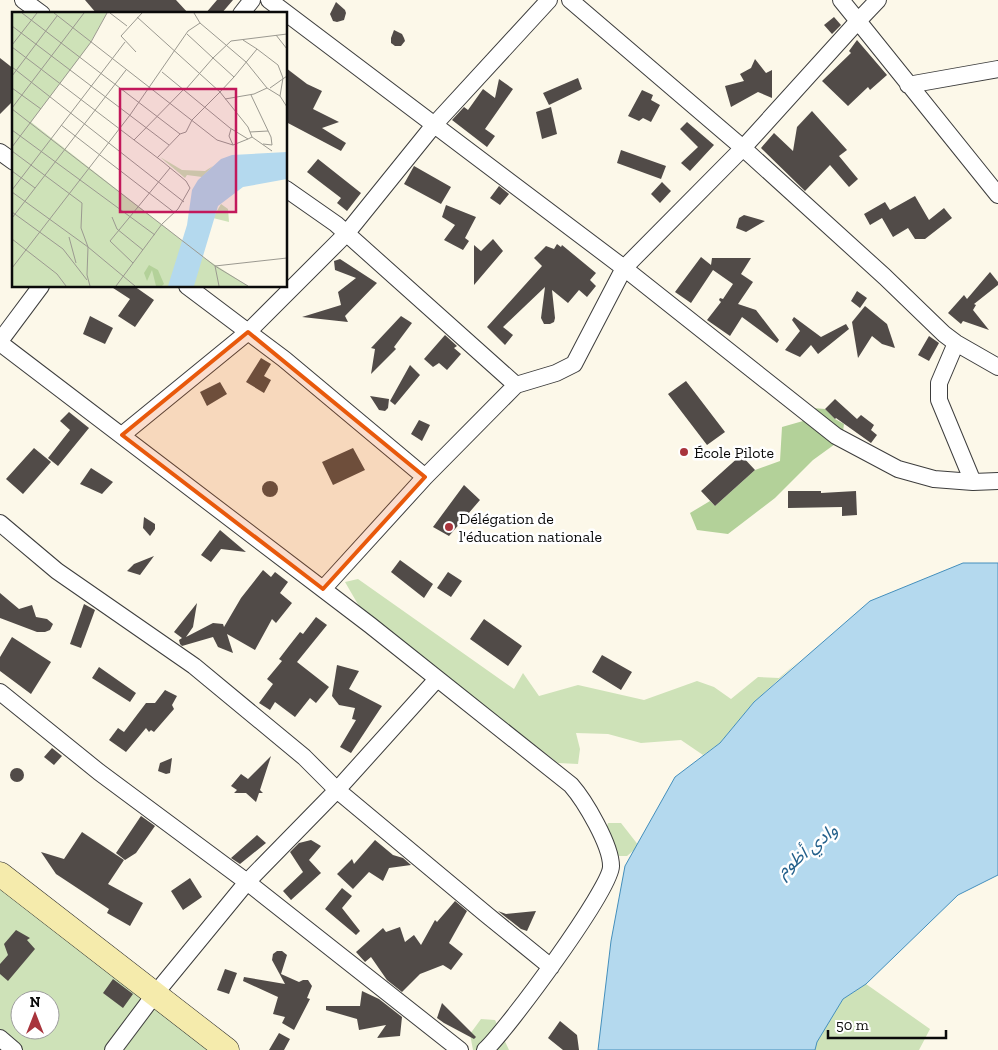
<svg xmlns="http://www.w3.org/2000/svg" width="998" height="1050" viewBox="0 0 998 1050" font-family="'Zilla Slab','Noto Sans Arabic',serif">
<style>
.green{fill:#cee2b8;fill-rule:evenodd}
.forest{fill:#b3d199}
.water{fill:#b4d9ee;stroke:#448fbc}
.building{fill:#514b48}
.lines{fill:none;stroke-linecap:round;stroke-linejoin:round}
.street-casing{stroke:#3d3d3d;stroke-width:18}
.secondary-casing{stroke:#2c2c2c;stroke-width:25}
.street{stroke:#fff;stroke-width:16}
.secondary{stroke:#f5ebac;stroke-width:24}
.marked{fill:#e8590c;fill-opacity:0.2;stroke:#e8590c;stroke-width:4;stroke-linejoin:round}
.poi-dot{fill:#a8343c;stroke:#fff;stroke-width:2}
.labels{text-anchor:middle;stroke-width:5;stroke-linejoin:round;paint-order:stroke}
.poi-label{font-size:16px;fill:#0a0a0a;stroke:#fff;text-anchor:start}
.water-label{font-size:18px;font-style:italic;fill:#23608b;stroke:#fff}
.inset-road{fill:none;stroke:#9b9990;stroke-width:1}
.view{fill:#c2185b;fill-opacity:0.15;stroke:#c2185b;stroke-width:2.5}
.inset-edge{fill:none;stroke:#0a0a0a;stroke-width:2.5}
</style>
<rect width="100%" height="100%" fill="#fcf8e9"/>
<path class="green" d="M358 579 514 689 523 673 539 696 578 685 644 700 697 681 714 687 731 699 758 677 779 678 799 661 754 702 720 743 703 755 681 740 641 743 608 734 576 733 580 749 578 764 558 763 500 718 370 625 345 582Z
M608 823H621L639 846 627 856H619L603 839Z
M0 874 227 1050H0ZM20 1000H50V1030H20Z
M866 984 930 1029 919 1050H815L816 1042 843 999Z
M481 1019 495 1020 509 1050H473L470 1034Z"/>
<path class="forest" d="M812 408 825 409 835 419 844 424 842 439 813 460 775 498 728 534 697 530 690 513 710 501 715 506 755 470 780 461 782 427 803 421Z"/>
<path class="water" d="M963 563H998V875L958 895 866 984 843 999 817 1042 815 1050H598L611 941 625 866 675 777 720 743 754 702 870 601Z"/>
<path class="building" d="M85 0H176L189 14H97Z
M217 0H233L221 14H205Z
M336 2 345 10 346 13 344 20 337 22 333 21 330 14Z
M834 17 841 25 832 34 824 25Z
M394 30 402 34 404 38 405 41 401 46H395L391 43V38Z
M857 40 887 75 870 90 868 87 848 106 822 81 851 53 849 51Z
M0 58 14 69V100L0 114Z
M755 59 766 73 772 70V98L758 92 731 107 725 86 744 81 740 74 751 68Z
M286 68 307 84 322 91 313 109 339 122 322 128 346 143 341 151 286 122Z
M578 78 582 89 549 105 543 93Z
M499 79 513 89 485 129 495 136 487 147 452 120 464 107 468 110 483 89 495 98Z
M642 90 653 95 651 100 660 105 651 122 643 118 639 121 628 116Z
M551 107 557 134 542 139 536 112Z
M812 111 847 150 839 156 858 179 849 187 830 165 805 191 761 148 774 133 793 151 797 127Z
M687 122 714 145 690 171 681 163 698 147 680 129Z
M621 150 666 166 661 179 617 163Z
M318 159 361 193 347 211 337 203 341 198 307 172Z
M414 166 451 187 441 204 404 184Z
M662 182 671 191 660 203 651 194Z
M499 186 509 194 500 205 490 198Z
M915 196 929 220 944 208 952 218 925 239H915L908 228 893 237 882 218 870 225 864 214 885 202 890 210Z
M446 205 476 217 465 238 469 241 463 250 444 240 455 225 442 217Z
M744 215 765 221 746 232 736 228 739 218Z
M493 239 503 251 474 285V245L481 251Z
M557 244 561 247 562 245 596 273 590 280 596 286 587 297 579 290 568 303 552 290 555 318 554 322 550 324H544L541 318 545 287 503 327 513 335 505 345 487 327 542 266 534 258 546 246 554 249Z
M701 257 711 265 712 258H751L741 274 753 282 738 304 756 310 779 340 777 343 742 317 730 336 707 320 721 302 719 300 720 298 723 299 733 284 713 270 691 303 675 292Z
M340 259 377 283 345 316 348 322 302 317 341 305 338 292 356 278 335 270 334 261Z
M990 272 998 282V285L974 304 976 305 973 310 989 330 963 321 961 324 948 313 964 295 967 299Z
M110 286H134L154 300 135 327 118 316 130 299Z
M857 291 867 298 860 308 851 301Z
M865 306 887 324 895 348 882 344 872 336 858 358 852 322Z
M90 316 113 328 105 344 83 334Z
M401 316 412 323 394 347 396 349 371 374 375 349 371 348Z
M794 317 821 337 846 324 849 329 818 354 811 345 800 357 785 350 800 331 792 320Z
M445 335 457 346 454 348 461 354 447 370 439 363 433 367 424 359Z
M929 336 939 343 929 361 918 355Z
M261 358 271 364 264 376 271 380 264 393 246 382Z
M410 365 420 375 395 405 390 401Z
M686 381 725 432 707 445 668 394Z
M220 382 227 394 207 406 200 392Z
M370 396 389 399 388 408 385 411 379 410Z
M835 399 857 419 861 415 874 425 871 430 877 435 871 443 836 418 835 419 825 409Z
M69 412 89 428 58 466 48 458 70 430 60 421Z
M419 420 430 425 422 441 411 434Z
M34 448 51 462 23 494 6 479Z
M353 448 365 470 333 485 322 462Z
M741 455 755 470 715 506 701 491Z
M91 468 113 482 102 494 80 484Z
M262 489a8 8 0 1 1 16 0a8 8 0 1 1-16 0Z
M464 485 480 500 449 536 433 527Z
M788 491H821V493L856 491 857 515 842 516V507L788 508Z
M144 517 155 524V529L150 536 143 528Z
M220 530 246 552 221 549 211 562 201 555Z
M154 556 140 575 127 571 134 564Z
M400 560 433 584 424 598 391 572Z
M263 570 271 577 275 572 288 582 280 593 292 603 276 623 272 619 255 650 227 634 233 653 218 647 213 637 182 646 180 644 179 640 182 638 174 632 197 603 193 627 186 637 213 623 223 624 224 627 241 598Z
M448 572 462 581 451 597 437 588Z
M0 593 19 609 32 605 36 617 47 619 53 624 50 630 45 632H37L0 618Z
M84 604 95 610 81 648 70 644Z
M316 617 327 625 297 662 329 687 316 703 310 698 295 717 275 702 270 710 259 703 273 684 267 679 282 661 279 659 289 646 300 632 303 634Z
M484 619 522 646 508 666 470 639Z
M12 637 51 662 31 694 0 671V657Z
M602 655 632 672 621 690 592 672Z
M337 665 359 671 349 689 382 706 351 753 340 747 356 720 352 719 355 708 339 705 332 696Z
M99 667 136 693 130 702 92 678Z
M165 690 177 696 172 705 174 709 154 732 151 730 149 732 146 728 126 752 109 740 118 728 124 732 146 703H155Z
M52 748 62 756 54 765 44 757Z
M271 756 260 790 263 793H259L256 802 246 793H234L237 790 231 786 241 774 248 779Z
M172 758 170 773 166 774 158 771 160 763Z
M10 775a7 7 0 1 1 14 0a7 7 0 1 1-14 0Z
M141 816 155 826 136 853 125 860 116 853Z
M82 832 124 860 108 884 143 903 130 926 107 913 109 909 56 874 41 852 64 859Z
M257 835 266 843 240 864 231 858Z
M311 840 321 846 309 860 321 873 291 900 283 891 303 872 290 852 299 843Z
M375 840 393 855 403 858 411 865 389 868 383 881 369 872 353 889 337 874 352 859 354 864Z
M190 878 202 897 183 910 171 891Z
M342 888 352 896 342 908 360 931 356 935 325 909Z
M455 901 467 911 449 943 463 954 451 970 443 965 420 974 402 992 387 980 371 957 365 962 356 952 383 928 386 932 400 927 405 942 414 935 421 945 435 920 437 922Z
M498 911 506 914 536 911 527 931 521 929Z
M16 930 30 938 27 940 35 949 8 981 0 974V964L8 955 4 944Z
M277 951H282L287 955 281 974 299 982 303 980H308L312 986 307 998 310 999 294 1030 282 1023 285 1017 273 1014 278 997 243 981 244 977 285 984 272 960 273 954Z
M225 969 237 973 229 994 217 990Z
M113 979 133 994 123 1008 103 993Z
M362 991 379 999 402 1017 400 1036 377 1038 386 1025 359 1030 357 1019 326 1010V1006H360Z
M442 1003 476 1037 474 1039 444 1023 437 1018Z
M560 1021 577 1035 579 1050H563L548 1038Z
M279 1033 290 1039 284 1050H269Z"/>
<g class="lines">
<defs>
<path id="street" d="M23 0 42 14
M269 0 624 268 836 436 898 469 934 479 973 482 998 481
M570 0 743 148 885 277 944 334 956 343 998 367
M841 0 858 21 878 0
M241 14 252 0
M908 85 998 69
M0 152 14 162
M286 189 336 224 516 385
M187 286 284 359 425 477
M0 341 41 286
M0 343 370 625 571 785C585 801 611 845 611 866 612 888 506 1031 485 1050
M956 343 939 383V400L973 482
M122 435 248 332 346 234 434 125 549 0
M0 523 57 571 194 666 304 757 337 790 487 915 551 967
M323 589 425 477 516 385 556 373 574 364 624 268 743 148 858 21 998 195
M0 692 99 772 247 882 460 1050
M0 1038 14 1050
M113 1050 155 994 247 882 337 790 437 679"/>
<path id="secondary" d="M0 874 227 1050"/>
</defs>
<use href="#street" class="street-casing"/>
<use href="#secondary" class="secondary-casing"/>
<use href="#street" class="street"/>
<use href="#secondary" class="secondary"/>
</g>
<path class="marked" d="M248 332 425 477 323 589 122 435Z"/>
<g class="poi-dot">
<circle cx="684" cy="452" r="5"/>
<circle cx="449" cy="527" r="5"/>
</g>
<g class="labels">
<g class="poi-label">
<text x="694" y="458">École Pilote</text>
<text x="459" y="524">Délégation de<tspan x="459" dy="18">l'éducation nationale</tspan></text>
</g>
<g class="water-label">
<text transform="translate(807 850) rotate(-39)" y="6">وادي أظوم</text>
</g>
</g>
<g transform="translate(12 12)">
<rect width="275" height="275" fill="#fcf8e9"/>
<path d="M0 1H95L77 33 19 110 191 245 236 274H0ZM148 145 170 158 193 159 201 154 190 165 175 163 173 166ZM209 192 216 197 217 210 201 206Z" fill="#cee2b8"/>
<path d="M137 253 146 258 152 272 150 274H144L140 258 135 269 132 261Z" fill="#b3d199"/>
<path d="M275 140V167L231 175 206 194 182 274H156L175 213 180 178 186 168 209 147 220 143Z" fill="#b4d9ee"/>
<path class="inset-road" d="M10 1 168 122M42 1 205 128 221 133 236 127 218 116 150 60M98 1 115 14M125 5 208 80 222 65M188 11 234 50 255 76 268 84M0 14 157 133M264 23 275 37M231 28 245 37 222 65 201 46 219 29 275 22M0 33 25 1M0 35 151 150 174 169 178 176 166 197 150 212 104 274M245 37 266 53 271 66 268 84 275 95M124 40 109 24 130 1M0 55 172 190M0 64 45 4M0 76 29 97M258 76 275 64M174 77 201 46 175 22M239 83 259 125 260 133 251 132M213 87 242 82 255 76M0 96 72 1M0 97 203 254 236 274M49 113 163 201M219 117 217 124 221 133M0 118 143 223M238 120 256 119M240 125 260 139M122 128 173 76M0 135 79 30 95 1M0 139 70 191 69 216 76 235 75 263 78 274M145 146 168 122 174 120 180 108 208 80 236 115 240 125 236 127M0 159 23 176M0 178 113 30M0 180 76 235 123 274M0 200 51 237 75 268M100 205 105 217 131 238M0 206 114 58M57 225 64 251M0 227 45 262 54 274M121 251 98 229 158 156M0 256 118 103 176 19 188 11 182 1M207 274 203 254 275 246"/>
<path class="view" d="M108 77H224V200H108Z"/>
<rect width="275" height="275" class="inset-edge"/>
</g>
<g transform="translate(35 1015)"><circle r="24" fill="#ffffff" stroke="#9d9d9d"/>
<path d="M0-4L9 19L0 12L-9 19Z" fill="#a8343c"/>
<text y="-8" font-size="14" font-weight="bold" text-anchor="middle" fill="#0a0a0a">N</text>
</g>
<path d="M828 1030v8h118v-8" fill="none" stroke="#0a0a0a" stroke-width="2.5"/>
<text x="836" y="1030" font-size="15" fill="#0a0a0a" stroke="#ffffff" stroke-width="4" paint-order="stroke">50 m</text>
</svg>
